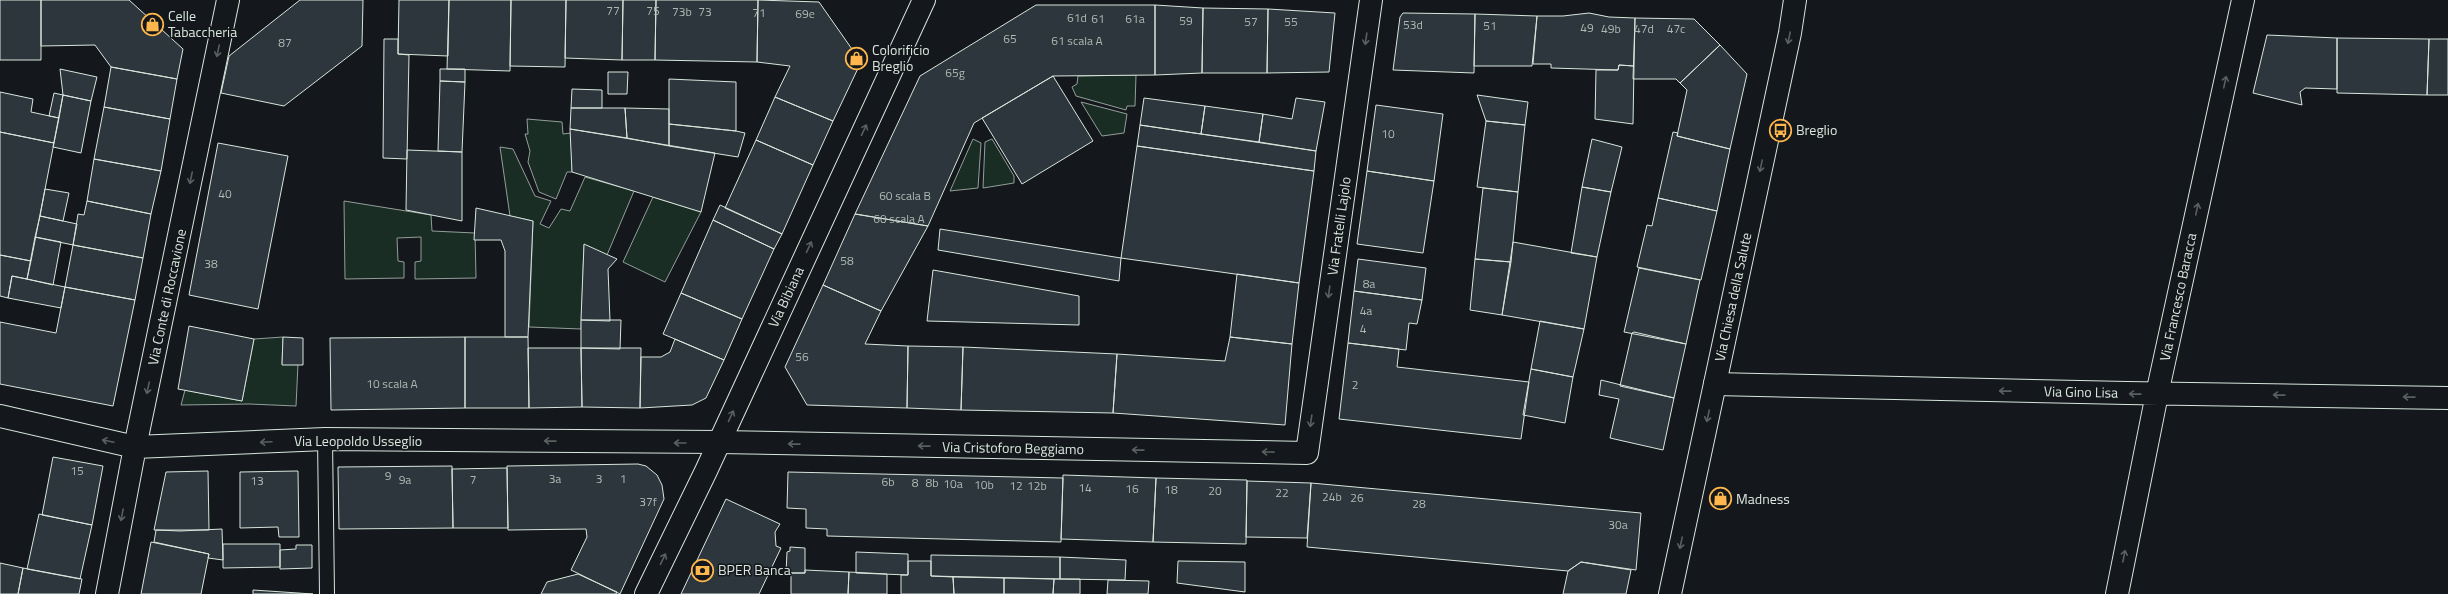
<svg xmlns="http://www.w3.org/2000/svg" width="2448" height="594" viewBox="0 0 2448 594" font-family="'Titillium Web',sans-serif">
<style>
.green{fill:#1a2d24;stroke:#939e99}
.building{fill:#2c363c;stroke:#d8e6dc}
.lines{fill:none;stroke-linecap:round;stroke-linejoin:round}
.service-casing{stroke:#d8e6dc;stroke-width:16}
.minor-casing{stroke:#d8e6dc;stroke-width:24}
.tertiary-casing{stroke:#d8e6dc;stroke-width:24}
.service{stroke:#14181c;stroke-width:14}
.minor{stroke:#14181c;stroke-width:22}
.tertiary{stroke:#14181c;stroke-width:22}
.oneway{stroke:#59605f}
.labels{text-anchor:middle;stroke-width:3;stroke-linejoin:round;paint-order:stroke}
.number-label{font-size:12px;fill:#adbab4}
.poi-label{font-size:14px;fill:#d8e6dc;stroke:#14181c;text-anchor:start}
.street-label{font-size:14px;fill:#d8e6dc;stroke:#14181c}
</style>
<rect width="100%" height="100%" fill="#14181c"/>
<path class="green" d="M1136 75 1135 106H1127L1126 110 1076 96 1072 87 1077 84 1078 76Z
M1081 102 1127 114 1124 133 1102 136Z
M527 119 562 122 563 134 571 133 572 172H567L556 199 539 192 528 162 530 151 525 134H528Z
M973 139 981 143 978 188 950 191Z
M992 139 1014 176V183L983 188 985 142Z
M500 147 513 149 535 196 551 201 540 224 549 228 561 209 570 211 585 177 634 191 607 255 584 245 581 329 529 327 533 221 510 216Z
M653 197 701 212 665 282 623 262Z
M344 201 431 215 432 231 475 233 476 278 415 279V262L421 261V237L397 238 398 261 404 262V278L345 279Z
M283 337 282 364H298L296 406 249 404 181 405 185 390 242 401 254 339Z"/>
<path class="building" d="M0 0H41V60H0Z
M41 0H129L183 49 177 79 111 67 95 45 41 46Z
M300 0H363L362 46 284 106 221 93 229 56Z
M399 0H449L448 56 398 54Z
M449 0H511L510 71 447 69Z
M511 0H566L565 67 510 66Z
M566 0H623L622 60 565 58Z
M623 0H656L655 60H622Z
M656 0H758L757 62 655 60Z
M758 0 819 2 861 62 833 121 775 97 790 66 757 62Z
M1036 5H1155V75L1053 76 974 123 928 226 855 214 920 76Z
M1155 5 1203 8 1202 73 1155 75Z
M1203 8 1268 9 1267 73H1202Z
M1268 9 1335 13 1329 72 1267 73Z
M1403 13 1475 14 1474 73 1393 70 1400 17Z
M1589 13 1609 17 1635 18 1634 66 1619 65 1618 70 1551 68V64H1533L1537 16H1563Z
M1475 14 1537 16 1532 66H1474Z
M1635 18 1694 19 1720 45 1680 83 1676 79H1633Z
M2267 35 2337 38V89L2305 88 2300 92 2302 105 2253 93Z
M2337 38 2429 39 2427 95 2337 93Z
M384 39H398V54L409 55 407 159 383 158Z
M2429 39H2448V95H2427Z
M1720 45 1747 74 1730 149 1677 136 1687 90 1680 83Z
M1619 65 1634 66 1633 124 1595 119 1596 70H1618Z
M111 67 177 79 170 119 104 107Z
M60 69 97 77 91 101 63 95Z
M440 69H465V82L440 81Z
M608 72H628L627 94H608Z
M1053 76 1093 141 1022 184 982 118Z
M669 79 736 82V131L669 124Z
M440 81 465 82 462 152 438 151Z
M572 89 602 90V108H571Z
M0 92 33 99 31 112 59 118 54 143 0 132Z
M54 93 63 95 59 118 49 116Z
M63 95 91 101 81 153 53 147Z
M1477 95 1528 102 1525 125 1486 121Z
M775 97 833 121 813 165 756 140Z
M1144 98 1205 106 1201 134 1140 125Z
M1296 98 1325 102 1316 151 1259 142 1263 114 1292 119Z
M1376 105 1443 114 1434 181 1367 171Z
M1205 106 1263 114 1259 142 1201 134Z
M104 107 170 119 161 171 94 159Z
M571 108H625L627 138 570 129Z
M625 108 669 109V146L627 138Z
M1486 121 1525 125 1518 192 1477 187Z
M669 124 736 131 745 133 738 157 669 146Z
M1140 125 1316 151 1314 171 1137 146Z
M570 129 715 153 701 212 572 172Z
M0 132 54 143 31 261 0 255Z
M1673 132 1678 133 1677 136 1730 149 1717 211 1658 198Z
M1592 139 1622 147 1611 192 1582 187Z
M756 140 813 165 782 234 725 208Z
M218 143 288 156 258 309 189 295Z
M1137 146 1314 171 1299 283 1121 258Z
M407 150 462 152V221L406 210Z
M94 159 161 171 151 214 87 201Z
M1367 171 1434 181 1423 253 1357 244Z
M1582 187 1611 192 1597 257 1571 253Z
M1483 188 1518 192 1511 262 1475 259Z
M45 189 69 193 63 221 40 216Z
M1658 198 1717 211 1701 280 1637 267 1647 225 1652 226Z
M87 201 151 214 143 258 73 245 78 214 84 215Z
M720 205 782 234 774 249 713 220Z
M476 208 533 221 528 337H505V251L501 240H474Z
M855 214 928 226 881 311 823 285Z
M40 216 77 224 73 245 35 237Z
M713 220 774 249 742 319 681 293Z
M940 229 1121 258 1119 281 938 250Z
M35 237 61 242 53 285 27 279Z
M1513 242 1597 257 1584 329 1502 315Z
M584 244 617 259 608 269 610 321 581 320Z
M73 245 143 258 135 300 65 287Z
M0 255 31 261 27 279 12 276 8 298 0 296Z
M1358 259 1426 268 1422 300 1354 291Z
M1475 259 1511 262 1502 315 1470 310Z
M1639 268 1700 280 1686 344 1624 332Z
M933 270 1079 296V325L927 321Z
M1237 274 1299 283 1292 344 1230 337Z
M12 276 65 287 61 308 8 298Z
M823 285 881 311 865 344 908 346 907 408 807 405 785 367Z
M65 287 135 300 113 406 0 384V322L56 333Z
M1354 291 1422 300 1417 324 1409 323 1406 350 1348 343Z
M681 293 742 319 724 360 663 334Z
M581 320H621L620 349 581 348Z
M1540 321 1584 329 1573 377 1531 369Z
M189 326 254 339 242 401 178 389Z
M1634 332 1686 344 1674 398 1620 386 1632 333Z
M283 337 303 338V365H282Z
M465 337H528L529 408H465Z
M465 337V408L331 410 330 338Z
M1230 337 1292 344 1285 425 1113 413 1117 354 1225 361Z
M675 339 724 360 706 398 692 405 640 408 641 357H661L670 352Z
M1348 343 1399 349 1397 367 1529 382 1521 439 1339 419Z
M908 346 963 347 961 410 907 408Z
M963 347 1117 354 1113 413 961 410Z
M528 348H581L582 407 529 408Z
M581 348H641L640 408 582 407Z
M1531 369 1573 377 1565 423 1523 415Z
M1601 380 1674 398 1663 450 1610 438 1619 399 1599 395Z
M53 457 103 466 92 525 42 515Z
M638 464 646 466 657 475 662 485 664 499 620 594 571 570 587 537 586 529 508 530 507 466Z
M452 466 453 528 339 529 338 467Z
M507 468 508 528H453L452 469Z
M208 471 209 530H154L166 472Z
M298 471 299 537H279L278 527 240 528V472Z
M788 472 1063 478 1061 542 827 536V529L806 528V509L787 508Z
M1063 475 1156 478 1153 542 1061 539Z
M1156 478 1247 480 1246 544 1153 542Z
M1247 481 1311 483 1307 538 1246 537Z
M1311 483 1641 513 1636 570 1581 562 1568 571 1307 547Z
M726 499 780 524 775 532 776 546 781 548 759 594H681Z
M39 514 92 525 80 579 27 569Z
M222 529 223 560 208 558 209 554 154 542 156 530 180 531Z
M151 542 209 554 201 594H141Z
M223 544H280V567L223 568Z
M296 545H312V568L280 569V550L296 549Z
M790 547 805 548V573H786L787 552 790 551Z
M856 552 908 554V575L856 573Z
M931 555 1060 557V579L931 576Z
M1060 557 1126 560 1125 580 1060 579Z
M908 561H931V576L953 577 954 594H901V575H908Z
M1178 561 1245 562V592L1177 583Z
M1581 562 1631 570 1626 594H1563L1568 571Z
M0 563 23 568 18 594H0Z
M23 568 82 579 79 594H18Z
M805 570 849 572 848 594H791V573H805Z
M849 572 887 574V594H848Z
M578 574 617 592 616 594H541L547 582Z
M953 577 1004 578V594H954Z
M1004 578 1054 579 1053 594H1004Z
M1054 579H1080V594H1053Z
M1108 580 1149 581 1148 594H1107Z
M253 590 313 594H253Z"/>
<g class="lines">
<defs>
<path id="service" d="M325 439 327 594"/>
<path id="minor" d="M1715 384 2127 393 2448 398
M0 416 135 447 325 439 719 442 1307 453 1371 0
M107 594 135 447 228 0
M2117 594 2157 394 2243 0"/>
<path id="tertiary" d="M646 594 706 471 924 0
M1670 594 1790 33 1795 0"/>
</defs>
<use href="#service" class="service-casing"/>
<use href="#minor" class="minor-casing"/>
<use href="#tertiary" class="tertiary-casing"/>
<use href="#service" class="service"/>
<use href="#minor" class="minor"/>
<use href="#tertiary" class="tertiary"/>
</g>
<defs><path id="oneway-shaft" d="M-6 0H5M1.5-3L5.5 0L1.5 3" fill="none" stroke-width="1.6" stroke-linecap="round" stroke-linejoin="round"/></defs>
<g class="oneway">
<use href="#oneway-shaft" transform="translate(1789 38) rotate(102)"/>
<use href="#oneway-shaft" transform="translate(1366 39) rotate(98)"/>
<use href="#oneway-shaft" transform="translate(218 51) rotate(102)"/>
<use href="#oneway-shaft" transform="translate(2225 82) rotate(-78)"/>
<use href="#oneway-shaft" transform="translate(864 130) rotate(-65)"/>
<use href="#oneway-shaft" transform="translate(1761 166) rotate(102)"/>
<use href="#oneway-shaft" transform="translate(191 178) rotate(102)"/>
<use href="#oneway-shaft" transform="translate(2197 209) rotate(-78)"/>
<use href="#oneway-shaft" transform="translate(809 247) rotate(-65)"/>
<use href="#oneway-shaft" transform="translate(1329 292) rotate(98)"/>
<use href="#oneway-shaft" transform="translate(148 388) rotate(102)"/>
<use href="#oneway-shaft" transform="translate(2005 391) rotate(-179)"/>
<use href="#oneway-shaft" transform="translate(2135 394) rotate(-179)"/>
<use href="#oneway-shaft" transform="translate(2279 395) rotate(-179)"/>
<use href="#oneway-shaft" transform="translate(2409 397) rotate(-179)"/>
<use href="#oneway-shaft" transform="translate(731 416) rotate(-65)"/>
<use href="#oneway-shaft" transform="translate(1708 416) rotate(102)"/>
<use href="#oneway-shaft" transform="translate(1311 421) rotate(98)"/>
<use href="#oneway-shaft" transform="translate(108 441) rotate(-168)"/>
<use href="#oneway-shaft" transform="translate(550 441) rotate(-179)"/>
<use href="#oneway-shaft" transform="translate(266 442) rotate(177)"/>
<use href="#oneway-shaft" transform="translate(680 443) rotate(180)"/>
<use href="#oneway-shaft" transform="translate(794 444) rotate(-179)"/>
<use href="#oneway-shaft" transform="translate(924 446) rotate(-179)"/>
<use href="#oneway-shaft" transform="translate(1138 450) rotate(-179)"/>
<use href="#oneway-shaft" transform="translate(1268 452) rotate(-179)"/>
<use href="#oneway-shaft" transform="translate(122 515) rotate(101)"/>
<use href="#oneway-shaft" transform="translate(1681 543) rotate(102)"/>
<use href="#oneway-shaft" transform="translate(2124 556) rotate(-79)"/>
<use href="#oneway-shaft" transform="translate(663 559) rotate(-64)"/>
</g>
<defs>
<symbol id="shop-ring" viewBox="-11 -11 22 22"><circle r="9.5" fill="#14181c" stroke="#ffb74d" stroke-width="1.5"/><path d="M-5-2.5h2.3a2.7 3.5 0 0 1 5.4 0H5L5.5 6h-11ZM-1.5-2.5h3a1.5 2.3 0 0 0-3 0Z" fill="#ffb74d"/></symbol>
<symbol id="bus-ring" viewBox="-11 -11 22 22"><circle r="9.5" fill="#14181c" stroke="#ffb74d" stroke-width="1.5"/><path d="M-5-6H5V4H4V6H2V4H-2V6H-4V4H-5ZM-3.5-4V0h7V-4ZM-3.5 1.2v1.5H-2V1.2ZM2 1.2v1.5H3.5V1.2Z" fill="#ffb74d"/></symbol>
<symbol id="bank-ring" viewBox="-11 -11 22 22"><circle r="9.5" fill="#14181c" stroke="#ffb74d" stroke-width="1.5"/><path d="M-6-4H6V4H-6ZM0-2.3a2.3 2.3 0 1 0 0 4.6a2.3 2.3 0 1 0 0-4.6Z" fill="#ffb74d"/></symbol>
</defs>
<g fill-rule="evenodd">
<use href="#shop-ring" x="140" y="12" width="25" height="25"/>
<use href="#shop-ring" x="844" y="46" width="25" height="25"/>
<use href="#bus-ring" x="1768" y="118" width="25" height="25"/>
<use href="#shop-ring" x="1708" y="486" width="25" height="25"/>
<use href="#bank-ring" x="690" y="558" width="25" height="25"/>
</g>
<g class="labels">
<g class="number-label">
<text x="613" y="15">77</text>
<text x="653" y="15">75</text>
<text x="682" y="16">73b</text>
<text x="705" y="16">73</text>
<text x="759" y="17">71</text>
<text x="805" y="18">69e</text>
<text x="1077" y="22">61d</text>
<text x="1098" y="23">61</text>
<text x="1135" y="23">61a</text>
<text x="1186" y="25">59</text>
<text x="1251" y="26">57</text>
<text x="1291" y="26">55</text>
<text x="1413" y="29">53d</text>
<text x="1490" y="30">51</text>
<text x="1587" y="32">49</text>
<text x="1611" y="33">49b</text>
<text x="1644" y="33">47d</text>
<text x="1676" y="33">47c</text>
<text x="1010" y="43">65</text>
<text x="1077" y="45">61 scala A</text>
<text x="285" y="47">87</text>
<text x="955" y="77">65g</text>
<text x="1388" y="138">10</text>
<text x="225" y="198">40</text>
<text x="905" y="200">60 scala B</text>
<text x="899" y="223">60 scala A</text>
<text x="847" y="265">58</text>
<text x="211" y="268">38</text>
<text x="1369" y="288">8a</text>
<text x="1366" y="315">4a</text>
<text x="1363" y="333">4</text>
<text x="802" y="361">56</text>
<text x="392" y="388">10 scala A</text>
<text x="1355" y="389">2</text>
<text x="77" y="475">15</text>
<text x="388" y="480">9</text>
<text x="555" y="483">3a</text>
<text x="599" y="483">3</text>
<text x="623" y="483">1</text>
<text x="405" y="484">9a</text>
<text x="473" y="484">7</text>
<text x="257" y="485">13</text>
<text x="888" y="486">6b</text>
<text x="915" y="487">8</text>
<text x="932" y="487">8b</text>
<text x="953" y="488">10a</text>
<text x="984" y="489">10b</text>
<text x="1016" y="490">12</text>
<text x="1037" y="490">12b</text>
<text x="1085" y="492">14</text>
<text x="1132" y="493">16</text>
<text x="1171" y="494">18</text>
<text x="1215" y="495">20</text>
<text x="1282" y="497">22</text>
<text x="1332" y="501">24b</text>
<text x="1357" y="502">26</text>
<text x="648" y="506">37f</text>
<text x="1419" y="508">28</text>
<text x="1618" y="529">30a</text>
</g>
<g class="poi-label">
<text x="168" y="21">Celle<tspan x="168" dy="16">Tabaccheria</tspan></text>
<text x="872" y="55">Colorificio<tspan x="872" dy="16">Breglio</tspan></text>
<text x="1796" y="135">Breglio</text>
<text x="1736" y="504">Madness</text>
<text x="718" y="575">BPER Banca</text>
</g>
<g class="street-label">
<text transform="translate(1339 226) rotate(-82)" y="5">Via Fratelli Lajolo</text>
<text transform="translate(167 297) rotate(-78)" y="5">Via Conte di Roccavione</text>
<text transform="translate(786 297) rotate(-65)" y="5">Via Bibiana</text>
<text transform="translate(1733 297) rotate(-78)" y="5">Via Chiesa della Salute</text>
<text transform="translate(2178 297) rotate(-78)" y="5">Via Francesco Baracca</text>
<text transform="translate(2081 392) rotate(1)" y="5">Via Gino Lisa</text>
<text x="358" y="446">Via Leopoldo Usseglio</text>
<text transform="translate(1013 448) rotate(1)" y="5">Via Cristoforo Beggiamo</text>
</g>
</g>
</svg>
